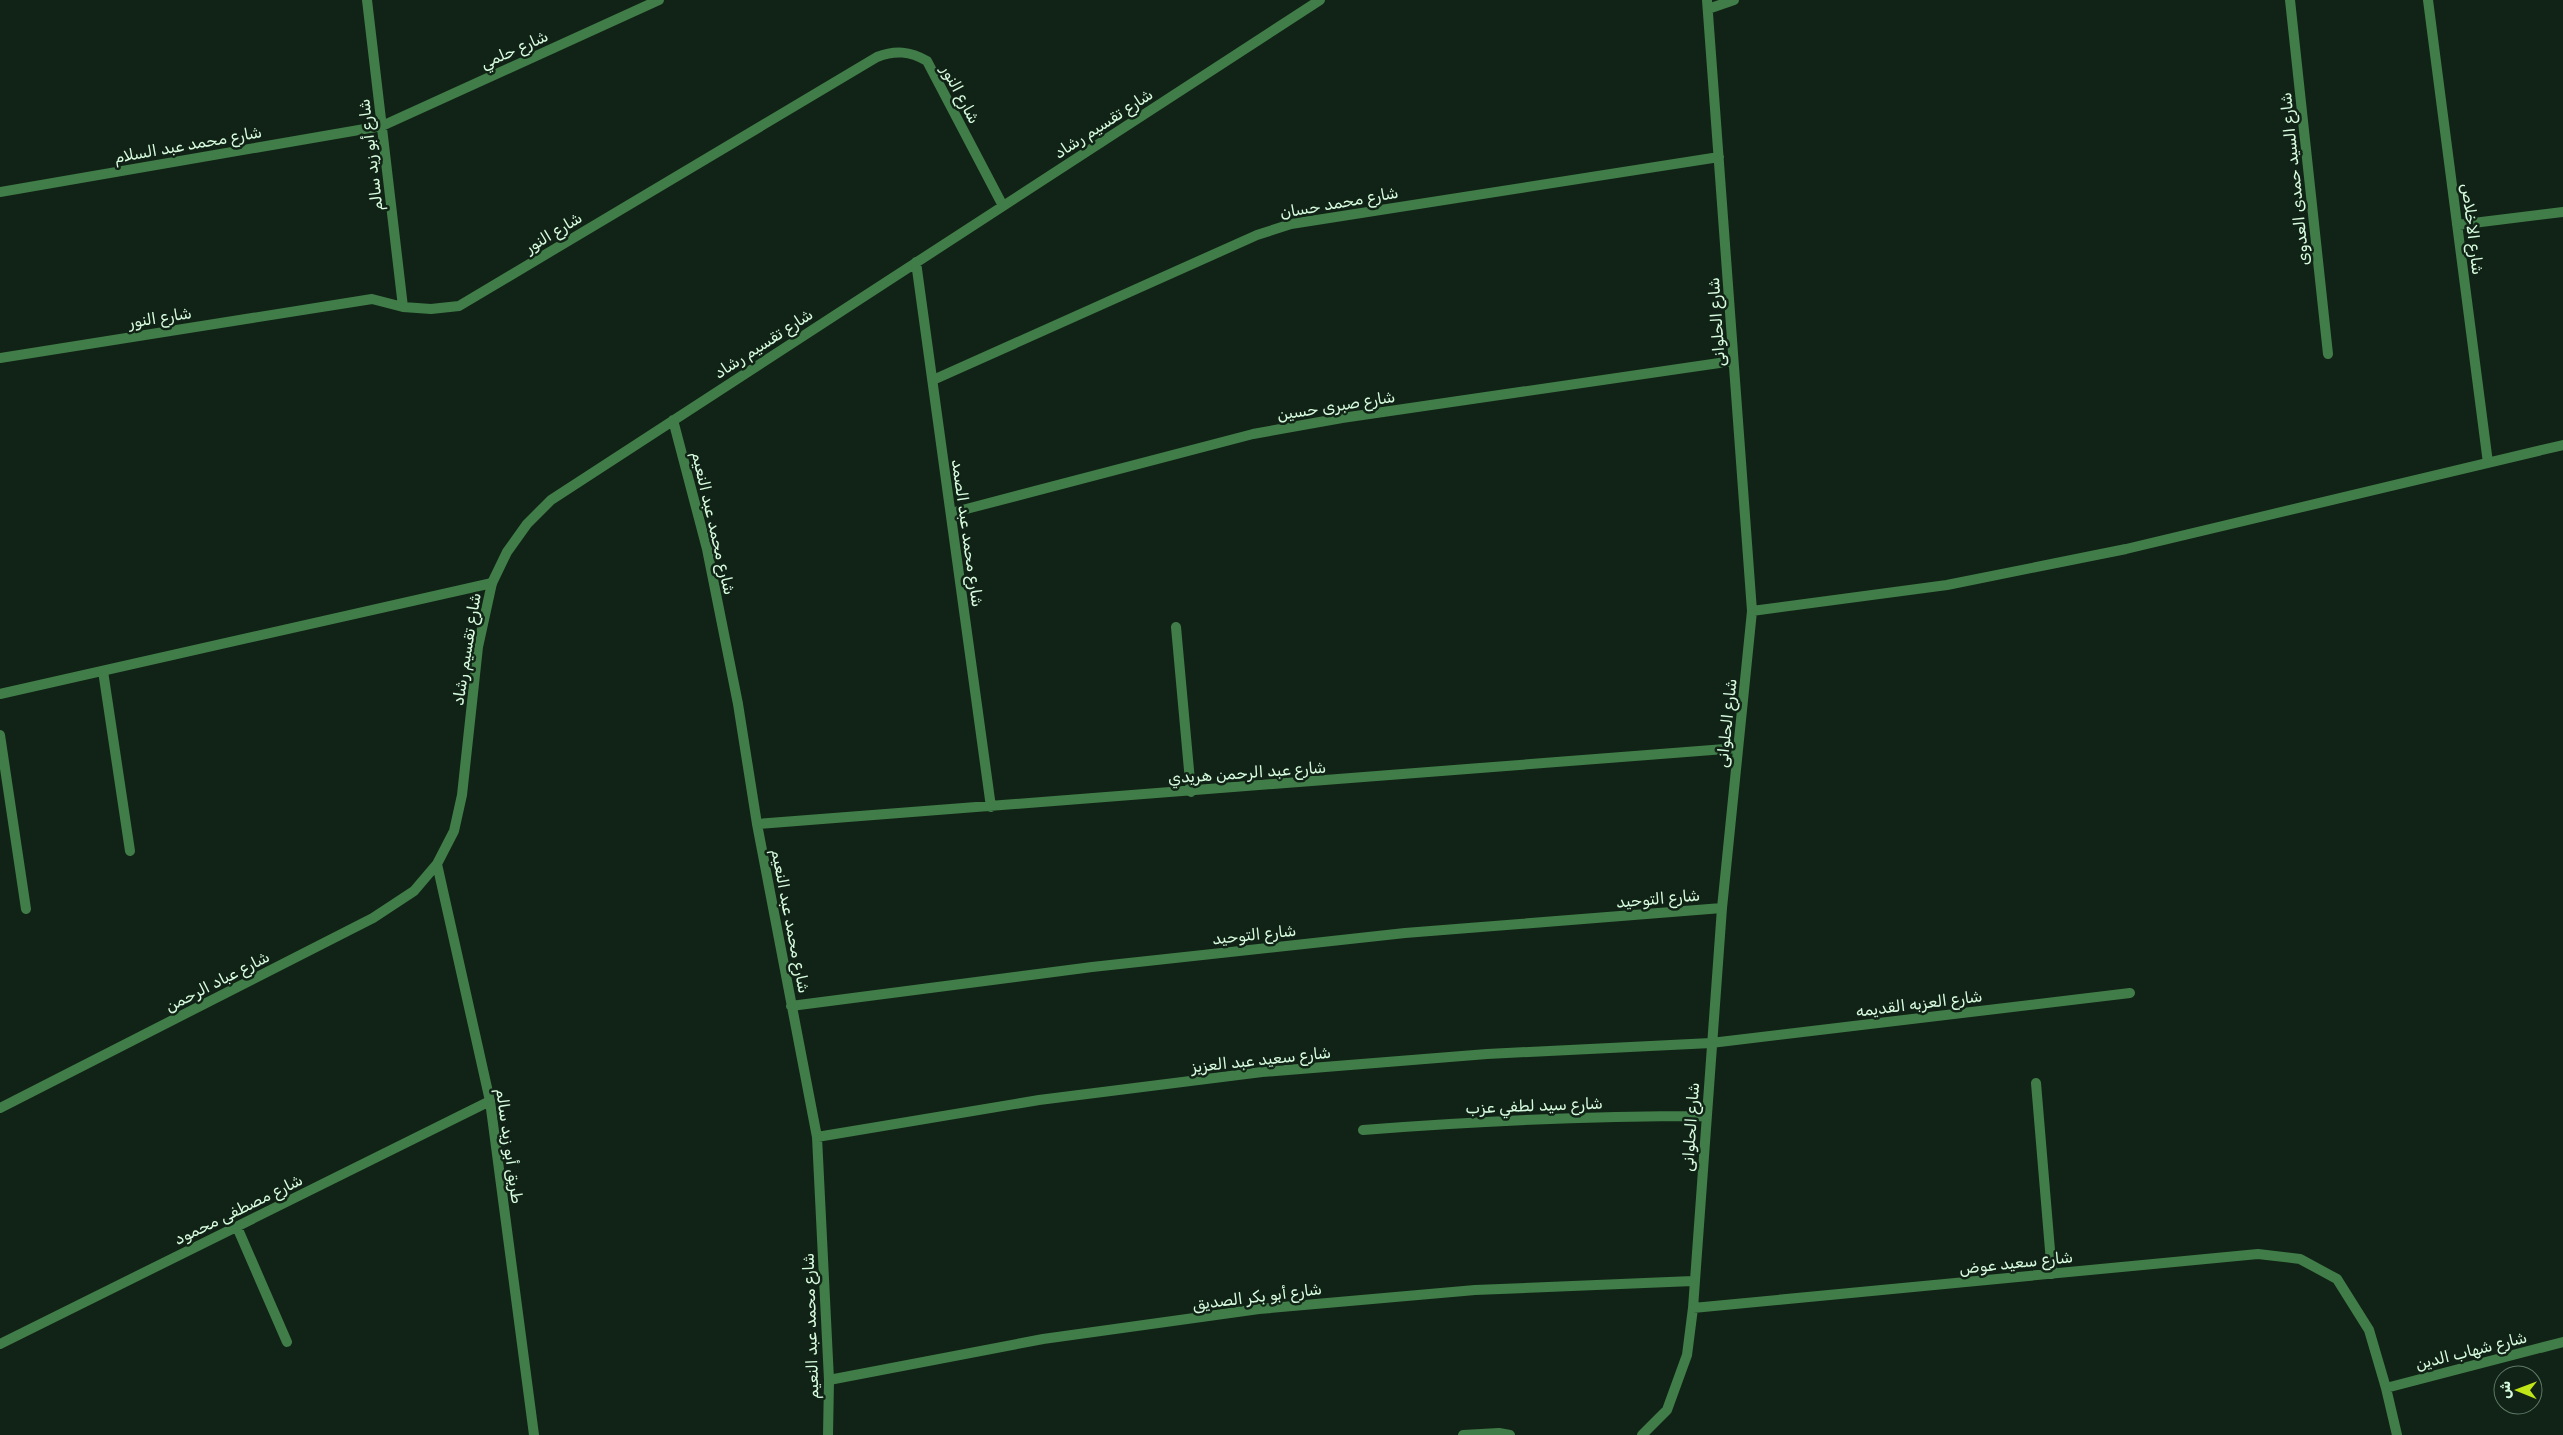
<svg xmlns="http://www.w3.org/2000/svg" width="2563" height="1435" viewBox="0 0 2563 1435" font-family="Rubik,Vazirmatn,sans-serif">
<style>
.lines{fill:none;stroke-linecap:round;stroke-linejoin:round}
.service{stroke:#417d48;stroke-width:10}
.minor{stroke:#417d48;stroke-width:10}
.labels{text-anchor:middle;stroke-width:5;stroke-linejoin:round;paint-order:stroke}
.street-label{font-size:16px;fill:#d7fbde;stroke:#112316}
</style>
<rect width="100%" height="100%" fill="#112316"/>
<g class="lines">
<path class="service" d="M103 671 130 851
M0 694 492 583
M0 735 26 909"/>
<path class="minor" d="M367 0 403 307
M2290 0 2328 354
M2428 0 2488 463
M1708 9 1734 0
M0 192 382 126 659 0
M2457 225 2563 212
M916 262 991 807
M0 358 372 299 403 307 431 309 459 306 877 57C895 50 910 51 927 61L1003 206
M933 380 1257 235 1291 224 1719 157
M673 420 707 549 738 704 757 824 817 1137 829 1380 828 1435
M951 513 1253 434 1342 418 1733 361
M1752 611 1947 585 2126 549 2563 445
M1176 627 1191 792
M757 824 1738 748
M437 864 490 1101 534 1435
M791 1006 1092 967 1405 933 1722 908
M2036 1083 2052 1274
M0 1108 373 918 414 891 437 864 454 831 462 795 478 647 492 583 507 552 527 524 551 500 1320 0
M1363 1130C1477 1121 1591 1116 1706 1116
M817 1137 1039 1100 1262 1072 1487 1054 1711 1043 2130 993
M237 1227 287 1342
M1693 1308 2258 1254 2300 1259 2337 1279 2369 1330 2386 1388 2397 1435
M0 1344 490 1101
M829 1380 1043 1339 1259 1309 1475 1290 1693 1281
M2386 1388 2563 1342
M1463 1435 1499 1433 1510 1435
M1642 1435 1667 1410 1687 1355 1693 1308 1722 908 1752 611 1707 0"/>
</g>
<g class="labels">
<g class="street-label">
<text transform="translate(514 49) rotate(-24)" y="6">شارع حلمي</text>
<text transform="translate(961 94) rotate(62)" y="6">شارع النور</text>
<text transform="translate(1103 123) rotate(-33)" y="6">شارع تقسيم رشاد</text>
<text transform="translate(188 144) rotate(-10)" y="6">شارع محمد عبد السلام</text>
<text transform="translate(370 155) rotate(-97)" y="6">شارع أبو زيد سالم</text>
<text transform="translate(2294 179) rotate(-96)" y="6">شارع السيد حمدى العدوى</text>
<text transform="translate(1339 202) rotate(-10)" y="6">شارع محمد حسان</text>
<text transform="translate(2473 229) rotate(83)" y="6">شارع الاخلاص</text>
<text transform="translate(553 232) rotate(-31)" y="6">شارع النور</text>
<text transform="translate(160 317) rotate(-9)" y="6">شارع النور</text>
<text transform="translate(1716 322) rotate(-94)" y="6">شارع الحلوانى</text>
<text transform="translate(763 343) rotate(-33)" y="6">شارع تقسيم رشاد</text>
<text transform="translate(1336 405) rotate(-9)" y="6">شارع صبرى حسين</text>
<text transform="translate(714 523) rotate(77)" y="6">شارع محمد عبد النعيم</text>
<text transform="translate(968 533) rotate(82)" y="6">شارع محمد عبد الصمد</text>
<text transform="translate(466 649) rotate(-81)" y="6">شارع تقسيم رشاد</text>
<text transform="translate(1726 723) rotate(-84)" y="6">شارع الحلوانى</text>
<text transform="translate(1247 772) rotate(-4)" y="6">شارع عبد الرحمن هريدي</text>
<text transform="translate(1658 898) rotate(-5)" y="6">شارع التوحيد</text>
<text transform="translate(791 921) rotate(79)" y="6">شارع محمد عبد النعيم</text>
<text transform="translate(1254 934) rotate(-6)" y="6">شارع التوحيد</text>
<text transform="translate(217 981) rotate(-27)" y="6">شارع عباد الرحمن</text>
<text transform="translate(1919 1003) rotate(-7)" y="6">شارع العزبه القديمه</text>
<text transform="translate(1261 1059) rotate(-6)" y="6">شارع سعيد عبد العزيز</text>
<text transform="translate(1534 1105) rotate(-2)" y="6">شارع سيد لطفي عزب</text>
<text transform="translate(1690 1127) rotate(-86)" y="6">شارع الحلوانى</text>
<text transform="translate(510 1146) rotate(82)" y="6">طريق أبو زيد سالم</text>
<text transform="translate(238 1209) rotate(-26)" y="6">شارع مصطفى محمود</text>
<text transform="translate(2016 1262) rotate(-6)" y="6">شارع سعيد عوض</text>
<text transform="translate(1257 1296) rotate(-7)" y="6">شارع أبو بكر الصديق</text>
<text transform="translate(810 1326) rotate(-92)" y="6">شارع محمد عبد النعيم</text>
<text transform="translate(2471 1350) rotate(-14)" y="6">شارع شهاب الدين</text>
</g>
</g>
<g transform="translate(2518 1390) rotate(271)"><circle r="24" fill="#112316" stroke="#607966"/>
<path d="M0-4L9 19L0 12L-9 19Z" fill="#c0e618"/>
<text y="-8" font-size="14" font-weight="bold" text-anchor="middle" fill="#d7fbde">ش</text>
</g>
</svg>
